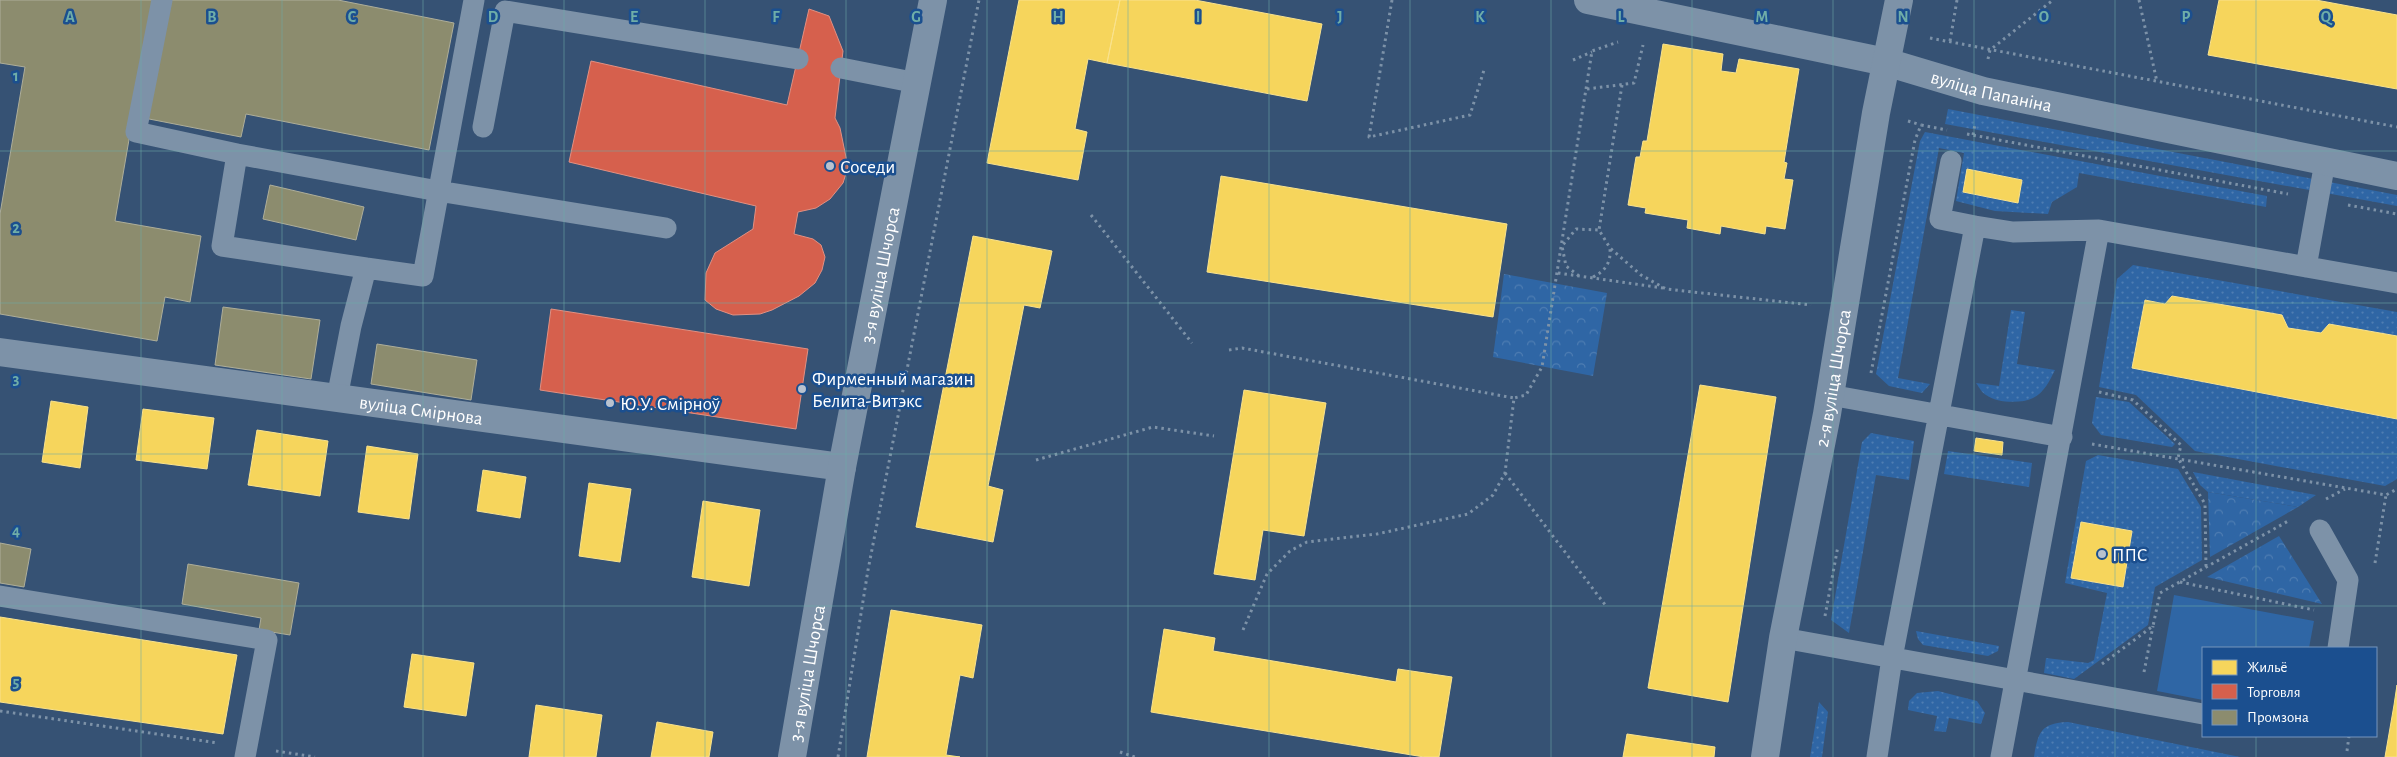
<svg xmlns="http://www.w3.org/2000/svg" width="2397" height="757" viewBox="0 0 2397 757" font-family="'Alegreya Sans',sans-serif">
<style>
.grass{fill:url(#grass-dots)}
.forest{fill:url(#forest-crowns)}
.pitch{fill:#2f66a5}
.homes{fill:#f6d55c;stroke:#f9e28d}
.shops{fill:#d6604d;stroke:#e29082}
.industry{fill:#8c8c6e;stroke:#aeae9a}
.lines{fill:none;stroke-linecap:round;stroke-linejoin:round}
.path{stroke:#7d92a8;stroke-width:3;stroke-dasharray:2.5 4;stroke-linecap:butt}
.service{stroke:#7d92a8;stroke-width:21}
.minor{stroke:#7d92a8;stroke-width:28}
.grid{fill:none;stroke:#6fada8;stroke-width:1;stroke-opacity:0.55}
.poi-dot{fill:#b9c2ce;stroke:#1b4f8f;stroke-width:2}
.labels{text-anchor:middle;stroke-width:5;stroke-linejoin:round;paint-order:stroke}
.street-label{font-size:19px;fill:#fff;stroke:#1b4f8f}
.poi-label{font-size:19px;fill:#fff;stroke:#1b4f8f;text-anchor:start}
.grid-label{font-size:16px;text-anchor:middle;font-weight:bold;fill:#6fada8;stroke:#1b4f8f;stroke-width:5;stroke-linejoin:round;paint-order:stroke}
</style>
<defs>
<pattern id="grass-dots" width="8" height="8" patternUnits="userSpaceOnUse" patternTransform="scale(1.25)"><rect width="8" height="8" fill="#2f66a5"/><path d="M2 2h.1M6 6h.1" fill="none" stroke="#4e7db2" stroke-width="1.8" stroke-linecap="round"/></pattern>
<pattern id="forest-crowns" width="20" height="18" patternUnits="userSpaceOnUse" patternTransform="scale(1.25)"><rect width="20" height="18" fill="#2f66a5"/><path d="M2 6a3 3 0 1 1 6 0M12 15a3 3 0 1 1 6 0" fill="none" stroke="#4e7db2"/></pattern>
</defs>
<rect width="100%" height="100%" fill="#365274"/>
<path class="grass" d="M1948 109 2397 195V206L1945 124Z
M1925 132 2267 196 2266 207 2079 173 2077 187 2052 202 2048 214 1995 211 1956 201 1964 153 1939 148 1898 378 1930 384 1922 393 1889 386 1876 374 1920 141Z
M2133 265 2397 312V479L2385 486 2195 451 2136 395 2099 387 2117 279Z
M2011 310 2025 312 2017 364 2055 370C2050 380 2044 393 2033 398 2021 404 1997 403 1986 395 1982 393 1979 387 1976 383L1999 386Z
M2096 397 2129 402 2175 444 2172 447 2101 435 2092 423Z
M1871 433 1914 441 1909 480 1876 475 1849 633 1831 620 1862 442Z
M1948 451 2032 463 2029 487 1944 474Z
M2098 455 2178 469 2201 507 2202 560 2155 587 2148 625 2074 679 2044 673 2046 658 2088 663 2094 660 2107 593 2065 583 2086 461Z
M2193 472 2316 495 2298 507 2208 492 2200 485Z
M1916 631 1999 646 1998 651 1988 656 1923 645 1918 639Z
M1938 691 1977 701 1985 713 1981 724 1949 718 1946 732 1934 731 1937 716 1908 710 1909 701 1917 693Z
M1819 702 1828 712 1822 757H1810Z
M2068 722 2240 757H2034C2038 732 2041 723 2068 722Z"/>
<path class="forest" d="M1504 274 1607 293 1593 376 1493 357Z
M2208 492 2298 507 2210 557Z
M2279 536 2322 604 2207 577Z"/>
<path class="pitch" d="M2174 595 2314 621 2309 648H2203V700L2157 691Z"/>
<path class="homes" d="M1019 0H1120L1107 63 1088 59 1075 129 1087 132 1078 180 987 163Z
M1120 0H1195L1322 24 1307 101 1107 63Z
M2219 0H2316L2397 15V89L2208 55Z
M1663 44 1723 54 1721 71 1736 73 1739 59 1799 69 1784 162 1787 163 1784 179 1793 180 1785 229 1766 226 1765 234 1721 226 1720 234 1687 228 1688 220 1645 213 1646 208 1628 205 1636 157H1640L1643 141H1647Z
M1967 169 2022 180 2018 203 1963 192Z
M1221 176 1507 224 1493 317 1207 272Z
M973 236 1052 251 1040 308 1024 305 988 486 1003 490 993 542 916 527Z
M2172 296 2282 315 2288 328 2321 333 2329 324 2397 336V419L2132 368 2145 300 2165 304Z
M1700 385 1776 397 1728 702 1648 688Z
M1244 390 1326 403 1304 536 1263 530 1255 580 1214 574Z
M51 401 88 407 80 468 42 462Z
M143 409 214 418 207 469 136 460Z
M257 430 328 441 320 496 248 485Z
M1976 438 2003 442 2002 455 1974 451Z
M367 446 418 454 409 519 358 512Z
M483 470 526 477 520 518 477 511Z
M589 483 631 489 620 562 579 556Z
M703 501 760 510 749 586 692 577Z
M2081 522 2132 531 2123 587 2071 578Z
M891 610 982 625 973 678 960 675 946 755 960 757H867Z
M0 617 237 655 223 734 0 702Z
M1164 629 1215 638 1213 651 1309 667 1396 682 1398 669 1452 677 1439 757H1424L1151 712Z
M412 654 474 663 466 716 404 707Z
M2397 685V757H2385L2394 705Z
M536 705 602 715 596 757H529Z
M657 722 713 732 709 757H651Z
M1627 734 1715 747 1714 757H1623Z"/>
<path class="shops" d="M809 9 829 16 843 51 835 118 840 128 848 167 843 183 830 199 816 208 798 212 794 234 813 239 821 245 825 257 822 270 815 283 799 296 772 310 760 314 733 315 716 309 705 300 706 273 715 253 753 229 756 206 569 162 591 61 787 105Z
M551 309 808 349 796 429 540 390Z"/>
<path class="industry" d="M0 0H153L115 221 201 236 190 302 165 297 157 341 0 314V214L25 67 0 63Z
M167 0H338L454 23 429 150 246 114 241 137 144 118Z
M270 185 364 207 356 240 263 219Z
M223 307 320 320 311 379 215 365Z
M377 344 477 360 471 400 371 384Z
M0 543 31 549 24 587 0 583Z
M188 564 299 583 290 635 259 630 261 618 182 604Z"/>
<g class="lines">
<path class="path" d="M1392 0 1369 137 1470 115 1484 70
M2139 0 2157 82
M1930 38 2397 127
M1950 41 1957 0
M1988 59 1990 50 2053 0
M1573 60 1592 52
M1622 85 1599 230 1610 248 1641 275 1666 289 1811 305
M1587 89 1634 83 1643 45
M1908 121 1921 125
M1967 134 2288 194
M1973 135 1975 124
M2348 205 2397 214
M1091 215 1192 343
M1558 273 1663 288
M1579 276 1566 266 1562 246 1576 229 1599 230
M1593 277C1605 271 1611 263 1610 249
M1229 350 1242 348 1514 398
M1871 373 1915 140 1921 125 1947 130
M2099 392 2133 400 2181 445 2178 458 2205 504 2206 567
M2092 444 2386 495 2397 489
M1036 460 1153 427 1214 436
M1505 473 1606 606
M2326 499 2345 489
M2375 563 2386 495
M2180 582 2314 610
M1825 616 1838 546
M1243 630 1267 574 1290 551 1307 542 1377 534 1468 514 1493 495 1505 473 1514 398 1526 395 1542 367 1592 51 1618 42
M2102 664 2153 626 2160 593 2290 520
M2144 672 2153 626
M0 711 218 743
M276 751 315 757
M2347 751 2349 736
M1120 752 1135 757
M838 757 868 570 979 0"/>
<path class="service" d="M162 0 136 132 237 154
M841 68 917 83
M483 127 505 11 798 59
M1951 161 1940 219 1975 226
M2306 267 2325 162
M366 268 222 246 237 154 438 191 666 228
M1830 395 2062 437
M337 398 351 326 366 268 423 276 474 0
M2320 530 2348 580 2338 648
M0 596 267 640 245 757
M1783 638 2203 714
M1877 757 1892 658 1975 226 2013 232 2099 230
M2001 757 2099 230 2397 283"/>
<g class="minor">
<path id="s1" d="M1588 0 1886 62 1983 91 2397 176"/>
<path id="s2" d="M0 352 842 467"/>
<path id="s3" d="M792 757 842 467 933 0"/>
<path id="s4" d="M1765 757 1783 638 1827 414 1876 113 1899 0"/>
</g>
</g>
<path class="grid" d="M141 0V757M282 0V757M423 0V757M564 0V757M705 0V757M846 0V757M987 0V757M1128 0V757M1269 0V757M1410 0V757M1551 0V757M1692 0V757M1833 0V757M1974 0V757M2115 0V757M2256 0V648M0 151H2397M0 303H2397M0 454H2397M0 606H2397M2256 736V757"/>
<g class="poi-dot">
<circle cx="830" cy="166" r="5"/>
<circle cx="802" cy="389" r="5"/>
<circle cx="610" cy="403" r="5"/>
<circle cx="2102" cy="554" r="5"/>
</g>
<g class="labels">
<g class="street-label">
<text dy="7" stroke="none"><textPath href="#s1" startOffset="414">вуліца Папаніна</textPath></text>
<text dy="7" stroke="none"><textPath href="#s3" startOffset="490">3-я вуліца Шчорса</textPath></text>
<text dy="7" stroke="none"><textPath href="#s4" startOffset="385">2-я вуліца Шчорса</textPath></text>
<text dy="7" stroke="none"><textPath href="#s2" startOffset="425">вуліца Смірнова</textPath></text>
<text dy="7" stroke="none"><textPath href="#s3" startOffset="85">3-я вуліца Шчорса</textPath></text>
</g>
<g class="poi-label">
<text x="840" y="173">Соседи</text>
<text x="812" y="385">Фирменный магазин<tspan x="812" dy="22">Белита-Витэкс</tspan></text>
<text x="620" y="410">Ю.У. Смірноў</text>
<text x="2112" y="561">ППС</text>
</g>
</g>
<g class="grid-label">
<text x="70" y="22">A</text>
<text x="212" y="22">B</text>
<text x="352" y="22">C</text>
<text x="493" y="22">D</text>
<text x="634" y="22">E</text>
<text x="776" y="22">F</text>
<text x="916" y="22">G</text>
<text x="1058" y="22">H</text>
<text x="1198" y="22">I</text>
<text x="1340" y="22">J</text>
<text x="1480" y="22">K</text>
<text x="1621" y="22">L</text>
<text x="1762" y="22">M</text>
<text x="1903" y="22">N</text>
<text x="2044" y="22">O</text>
<text x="2186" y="22">P</text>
<text x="2326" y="22">Q</text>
<text x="16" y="81">1</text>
<text x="16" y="233">2</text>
<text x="16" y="384">3</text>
<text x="16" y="536">4</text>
<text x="16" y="687">5</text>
</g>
<rect x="2202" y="647" width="175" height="90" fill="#1b4f8f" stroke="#7695bc"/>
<rect x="2212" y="660" width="25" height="15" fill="#f6d55c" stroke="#7695bc"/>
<text x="2247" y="672" font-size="15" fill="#ffffff">Жильё</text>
<rect x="2212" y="684" width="25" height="15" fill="#d6604d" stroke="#7695bc"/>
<text x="2247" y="697" font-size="15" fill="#ffffff">Торговля</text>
<rect x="2212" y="710" width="25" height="15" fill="#8c8c6e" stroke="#7695bc"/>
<text x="2247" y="722" font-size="15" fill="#ffffff">Промзона</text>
</svg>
